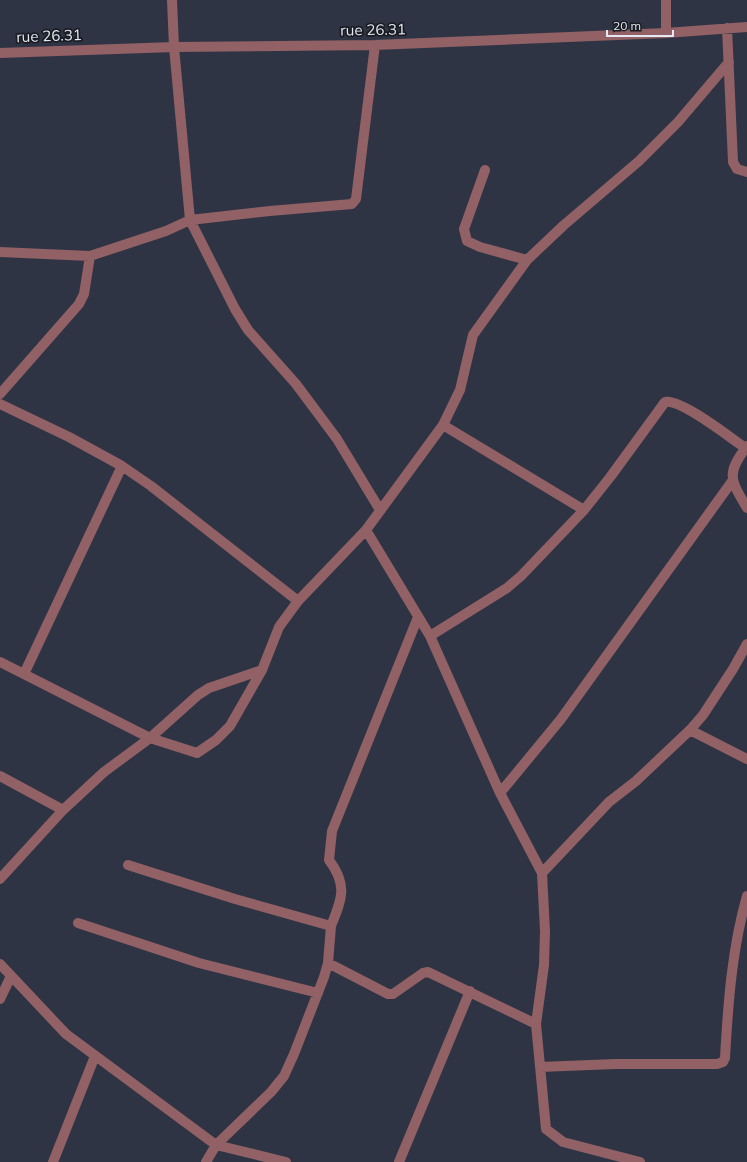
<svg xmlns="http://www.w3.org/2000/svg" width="747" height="1162" viewBox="0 0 747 1162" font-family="Mulish,sans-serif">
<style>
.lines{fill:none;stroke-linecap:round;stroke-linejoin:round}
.minor{stroke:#916165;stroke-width:10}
.labels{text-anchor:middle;stroke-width:3.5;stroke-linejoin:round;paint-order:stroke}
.street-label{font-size:15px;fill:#e5e8f3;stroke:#1a1c23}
</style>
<rect width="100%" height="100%" fill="#2f3444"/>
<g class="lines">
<path class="minor" d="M172 0 174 47 190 220 235 309 248 330 296 384 337 439 380 510
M727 28 733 162 737 169 747 172
M666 33V0
M0 53 174 47 375 45 666 33 747 27
M485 170 464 229 467 241 480 247 527 260
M0 252 90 256 166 231 190 220 270 211 352 204 356 199 375 45
M0 394 79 304 84 294 90 256
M0 404 69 437 122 466 151 486 298 601
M443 425 584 510
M747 446C726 474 730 479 747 508
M366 530 430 636 500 793 542 873 545 931 544 965 536 1024 546 1129 563 1142 640 1162
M430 636 507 588 521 576 584 510 611 476 665 402C680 398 731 438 745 448
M0 662 150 738 197 753 216 740 230 726 262 670 279 627 298 601 366 530 443 425 460 390 473 335 527 260 564 225 639 161 678 122 729 62
M24 674 122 466
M690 730 747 759
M0 776 63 810
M500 793 561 719 733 480
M128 865 235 899 331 926 328 963
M542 873 609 802 636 781 690 730 703 715 733 669 747 644
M0 879 63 810 104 772 150 738 198 695 209 688 262 670
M78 923 199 963 318 993
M331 926C342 899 348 885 329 860L332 831 418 617
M0 964 66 1034 216 1145 286 1162
M0 999 11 976
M540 1067 615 1064H717L723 1062 725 1058C728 1004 732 948 747 896
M53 1162 95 1056
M206 1162 216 1145 271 1092 284 1076 294 1054 324 977 328 963 388 994H393L423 973 428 972 536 1024
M399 1162 470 991"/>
</g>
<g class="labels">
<g class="street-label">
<text transform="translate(373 30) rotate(-1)" y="5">rue 26.31</text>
<text transform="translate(49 36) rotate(-2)" y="5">rue 26.31</text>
</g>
</g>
<path d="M607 30v6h66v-6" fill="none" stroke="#e5e8f3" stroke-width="2"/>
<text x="613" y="30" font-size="12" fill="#e5e8f3" stroke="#1a1c23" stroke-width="3" paint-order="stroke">20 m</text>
</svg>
